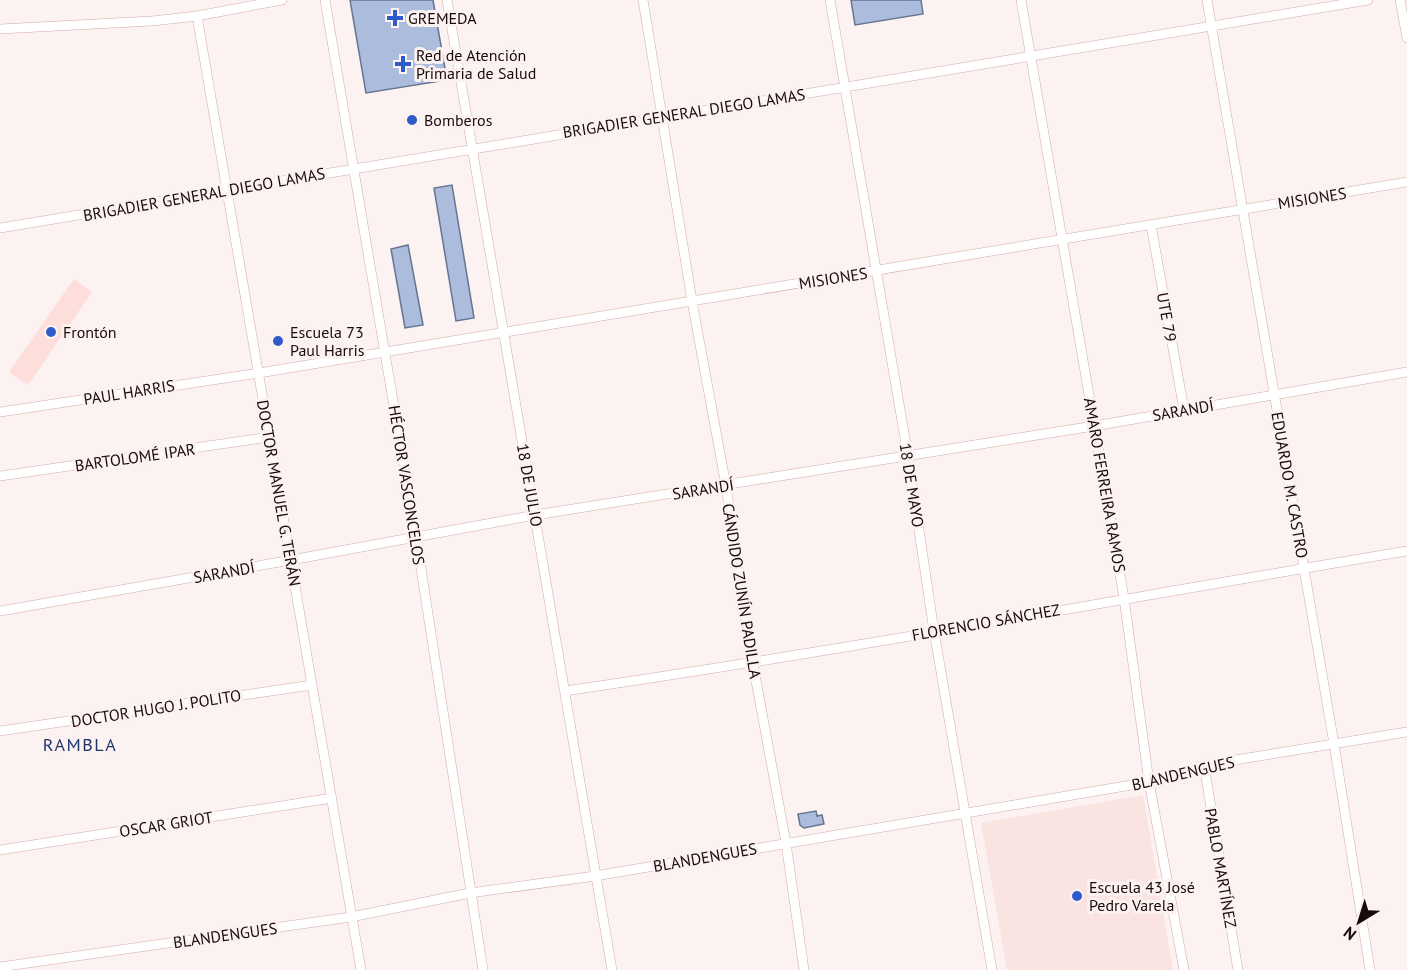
<svg xmlns="http://www.w3.org/2000/svg" width="1407" height="970" viewBox="0 0 1407 970" font-family="'PT Sans',sans-serif">
<style>
.built{fill:#fae4e2}
.pitch{fill:#fededb}
.building{fill:#acbcdc;stroke:#657491;stroke-width:1.5}
.lines{fill:none;stroke-linecap:round;stroke-linejoin:round}
.street-casing{stroke:#d4aaa6;stroke-width:10}
.street{stroke:#fff;stroke-width:9}
.poi-dot{fill:#2f5bca;stroke:#fbf2f1;stroke-width:2}
.labels{text-anchor:middle;stroke-width:6;stroke-linejoin:round;paint-order:stroke}
.poi-label{font-size:16px;fill:#190b0a;stroke:#fbf2f1;text-anchor:start}
.street-label{font-size:16px;fill:#190b0a;stroke:#fbf2f1}
.neighbourhood-label{font-size:18px;letter-spacing:1.5px;fill:#1e356c;stroke:#fbf2f1}
</style>
<rect width="100%" height="100%" fill="#fbf2f1"/>
<path class="built" d="M1143 795 1173 970H1007L981 823Z"/>
<path class="pitch" d="M74 279 92 292 28 385 9 372Z"/>
<path class="building" d="M350 0H433L447 80 366 93Z
M851 0H921L923 14 855 25Z
M452 185 474 318 456 321 434 188Z
M408 245 423 325 405 328 391 249Z
M816 811 817 816 822 815 824 824 804 828 800 825 798 814Z"/>
<g class="lines">
<defs>
<path id="street" d="M325 0 416 536 483 970
M447 0 612 970
M643 0 692 301 726 486 753 664 786 843 804 970
M830 0 908 456 934 631 992 970
M1021 0 1124 598 1149 782 1184 970
M1207 0 1334 744 1370 970
M1400 0 1407 38
M197 16 361 970
M0 29 152 21 197 16 282 0
M1151 225 1184 410
M0 228 1368 0
M0 412 259 373 1407 182
M0 476 270 437
M0 611 291 560 535 515 1094 426 1407 372
M565 691C846 650 1126 598 1407 551
M0 731 312 685
M1204 765 1238 970
M0 850 332 798
M0 967 351 917 470 893 595 876 1149 782 1204 765 1407 732"/>
</defs>
<use href="#street" class="street-casing"/>
<use href="#street" class="street"/>
</g>
<g class="poi-dot">
<path d="M392 9h6v6h6v6h-6v6h-6v-6h-6v-6h6z"/>
<path d="M400 55h6v6h6v6h-6v6h-6v-6h-6v-6h6z"/>
<circle cx="412" cy="120" r="6"/>
<circle cx="51" cy="332" r="6"/>
<circle cx="278" cy="341" r="6"/>
<circle cx="1077" cy="896" r="6"/>
</g>
<g class="labels">
<g class="poi-label">
<text x="408" y="24">GREMEDA</text>
<text x="416" y="61">Red de Atención<tspan x="416" dy="18">Primaria de Salud</tspan></text>
<text x="424" y="126">Bomberos</text>
<text x="63" y="338">Frontón</text>
<text x="290" y="338">Escuela 73<tspan x="290" dy="18">Paul Harris</tspan></text>
<text x="1089" y="893">Escuela 43 José<tspan x="1089" dy="18">Pedro Varela</tspan></text>
</g>
<g class="street-label">
<text transform="translate(684 113) rotate(-9)" y="6">BRIGADIER GENERAL DIEGO LAMAS</text>
<text transform="translate(204 194) rotate(-10)" y="6">BRIGADIER GENERAL DIEGO LAMAS</text>
<text transform="translate(1312 198) rotate(-9)" y="6">MISIONES</text>
<text transform="translate(833 278) rotate(-9)" y="6">MISIONES</text>
<text transform="translate(1167 317) rotate(80)" y="6">UTE 79</text>
<text transform="translate(129 392) rotate(-9)" y="6">PAUL HARRIS</text>
<text transform="translate(1183 410) rotate(-10)" y="6">SARANDÍ</text>
<text transform="translate(135 457) rotate(-8)" y="6">BARTOLOMÉ IPAR</text>
<text transform="translate(407 485) rotate(81)" y="6">HÉCTOR VASCONCELOS</text>
<text transform="translate(530 485) rotate(80)" y="6">18 DE JULIO</text>
<text transform="translate(912 485) rotate(81)" y="6">18 DE MAYO</text>
<text transform="translate(1105 485) rotate(80)" y="6">AMARO FERREIRA RAMOS</text>
<text transform="translate(1290 485) rotate(80)" y="6">EDUARDO M. CASTRO</text>
<text transform="translate(703 489) rotate(-9)" y="6">SARANDÍ</text>
<text transform="translate(279 493) rotate(80)" y="6">DOCTOR MANUEL G. TERÁN</text>
<text transform="translate(224 572) rotate(-10)" y="6">SARANDÍ</text>
<text transform="translate(742 591) rotate(81)" y="6">CÁNDIDO ZUNÍN PADILLA</text>
<text transform="translate(986 622) rotate(-10)" y="6">FLORENCIO SÁNCHEZ</text>
<text transform="translate(156 708) rotate(-9)" y="6">DOCTOR HUGO J. POLITO</text>
<text transform="translate(1183 773) rotate(-13)" y="6">BLANDENGUES</text>
<text transform="translate(166 824) rotate(-9)" y="6">OSCAR GRIOT</text>
<text transform="translate(705 857) rotate(-10)" y="6">BLANDENGUES</text>
<text transform="translate(1221 868) rotate(80)" y="6">PABLO MARTÍNEZ</text>
<text transform="translate(225 935) rotate(-8)" y="6">BLANDENGUES</text>
</g>
<g class="neighbourhood-label">
<text x="80" y="751">RAMBLA</text>
</g>
</g>
<g transform="translate(1359 922) rotate(218)" stroke="#fbf2f1" stroke-width="4.5" paint-order="stroke">
<path d="M0-4.5L10 22L0 15L-10 22Z" fill="#190b0a"/>
<text y="-9" font-size="16" font-weight="bold" text-anchor="middle" fill="#190b0a">N</text>
</g>
</svg>
